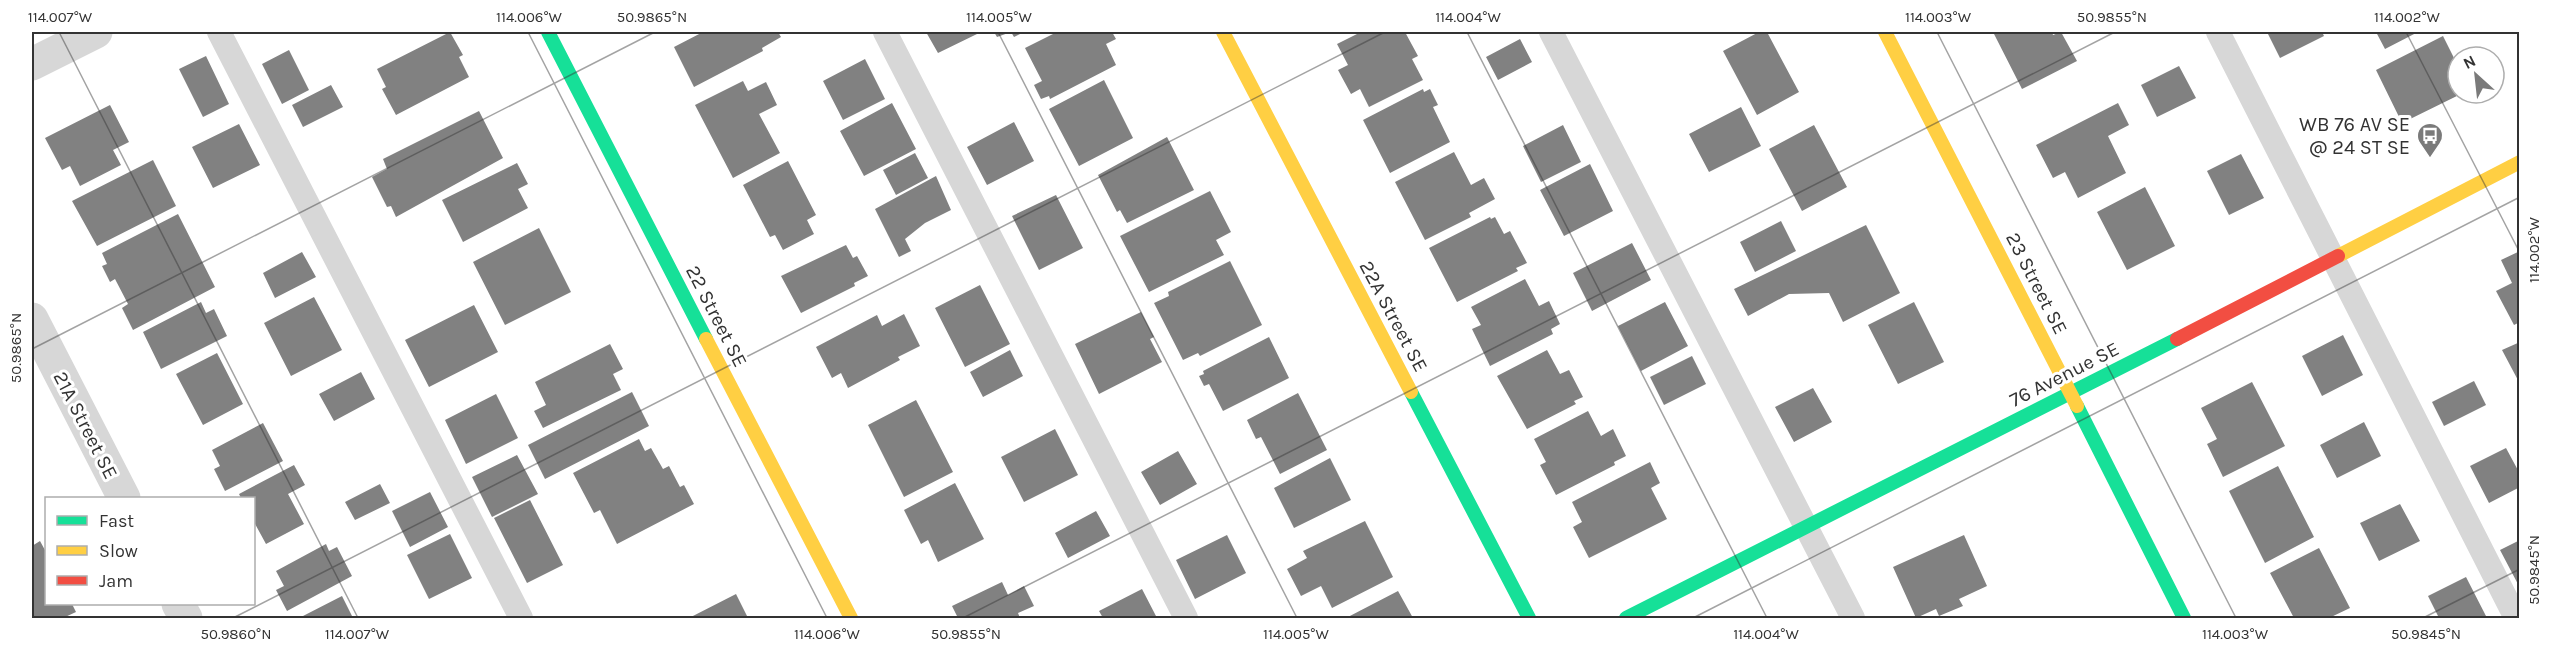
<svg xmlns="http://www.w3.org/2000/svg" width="2551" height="650" viewBox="0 0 2551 650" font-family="Karla,sans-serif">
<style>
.building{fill:#818181}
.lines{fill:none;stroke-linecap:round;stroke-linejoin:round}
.lane{stroke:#d7d7d7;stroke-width:24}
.street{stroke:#d7d7d7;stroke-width:33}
.fast{stroke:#16e098;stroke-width:14}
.slow{stroke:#ffcf43;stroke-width:14}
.jam{stroke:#f24e42;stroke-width:14}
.ticks{fill:none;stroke:#333;stroke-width:1.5;stroke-opacity:0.45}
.labels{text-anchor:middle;stroke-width:6;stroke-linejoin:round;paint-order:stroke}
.poi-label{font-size:20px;fill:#333;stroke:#fff;text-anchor:end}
.street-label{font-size:20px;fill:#333;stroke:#fff}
.neatline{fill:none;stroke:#333;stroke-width:2}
.ticks-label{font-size:15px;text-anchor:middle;fill:#333}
</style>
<rect width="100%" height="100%" fill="#fff"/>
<path class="building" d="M450 32 463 55 459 57 469 77 396 115 382 89 386 87 377 69Z
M703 32H778L781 37 762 48 763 51 694 87 674 47Z
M926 32H976L977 34 938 53Z
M994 32H1024L1014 37 1011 32 997 37Z
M1057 32H1112L1116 39 1106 44 1116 65 1050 99 1049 96 1041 99 1034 85 1042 81 1025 48Z
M1361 32 1399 33 1405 32 1418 56 1412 59 1423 80 1369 107 1360 89 1351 94 1338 70 1348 65 1337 44Z
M1759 32H1767L1799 92 1757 115 1723 51Z
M1993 32H2052L2053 35 2061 32 2077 61 2022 89Z
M2267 32H2322L2324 36 2280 58Z
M2376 32H2418L2385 49Z
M2443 36 2458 66V93H2463L2402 123 2376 70Z
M1520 39 1532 62 1498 80 1486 57Z
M289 50 309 90 282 104 262 64Z
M206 56 229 104 203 117 179 69Z
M865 59 885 99 843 120 823 81Z
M2179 66 2196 98 2157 117 2141 85Z
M1104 80 1133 138 1079 166 1049 109Z
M743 81 748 91 766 82 777 105 759 114 780 153 733 178 695 105Z
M331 85 343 107 303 127 292 105Z
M1423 89 1424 92 1430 89 1438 105 1433 107 1450 142 1390 173 1363 120Z
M892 103 916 149 864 176 840 131Z
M2118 103 2129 125 2108 136 2126 173 2078 198 2065 172 2053 178 2036 145Z
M110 105 129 142 113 150 121 165 80 186 70 166 62 170 45 138Z
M1741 107 1761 146 1709 172 1689 134Z
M479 111 503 158 396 217 391 206 387 207 372 177 387 169 383 159Z
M1014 122 1034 161 987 185 967 147Z
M239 124 260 165 213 188 192 147Z
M1563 125 1581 162 1541 182 1523 146Z
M1814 125 1847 187 1802 211 1769 149Z
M1167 137 1194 190 1127 223 1120 210 1117 212 1098 175Z
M1454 152 1471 185 1484 178 1495 199 1469 213 1471 217 1425 240 1395 182Z
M915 153 928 178 896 195 883 170Z
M2241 154 2264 198 2229 215 2207 171Z
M153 160 176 206 97 246 72 201Z
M788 161 816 215 807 220 814 234 783 250 775 235 770 237 743 185Z
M517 163 528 184 518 189 528 208 463 242 442 200Z
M1590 164 1613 211 1564 236 1540 190Z
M936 176 951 210 925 223 905 239 911 251 899 257 875 209Z
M2145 187 2175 246 2127 270 2097 212Z
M1210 191 1231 232 1216 240 1224 255 1149 292 1120 236Z
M1056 195 1083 248 1039 270 1012 216Z
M178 214 215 287 133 330 122 308 128 304 115 279 110 282 102 266 107 264 102 253Z
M1490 217 1491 219 1495 217 1504 234 1510 231 1527 263 1516 268 1518 271 1457 302 1429 248Z
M1781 221 1796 251 1755 272 1740 242Z
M1866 225 1900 293 1843 322 1829 293 1789 294 1748 316 1734 289Z
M539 228 571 292 505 325 473 262Z
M1632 243 1651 280 1592 311 1573 273Z
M846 245 853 258 857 256 868 276 854 283 855 286 801 313 781 276Z
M2520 251V322L2514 325 2496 291 2512 283 2501 260Z
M302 252 316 277 275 298 263 273Z
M1230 261 1262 325 1200 356 1198 353 1183 360 1154 303 1169 296 1168 292Z
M1525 279 1539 306 1549 301 1560 324 1551 329 1553 334 1490 366 1472 329 1481 325 1471 307Z
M980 285 1010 344 965 367 935 308Z
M314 297 342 350 291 376 264 323Z
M201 302 206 313 214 309 227 336 161 369 143 332Z
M1665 302 1688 346 1641 371 1618 326Z
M1914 302 1944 362 1898 384 1868 325Z
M474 305 498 352 429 387 405 340Z
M1141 312 1154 337 1150 339 1162 362 1099 394 1075 344Z
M904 314 920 346 898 357 900 360 848 388 841 373 832 378 816 347 877 315 882 326Z
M2343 335 2363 375 2322 396 2302 356Z
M1269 337 1289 378 1223 411 1209 384 1204 386 1199 376 1204 374 1203 371Z
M2520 342V384L2502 350Z
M610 344 623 369 613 374 621 390 543 428 534 411 546 405 535 382Z
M1010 350 1023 376 983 397 970 372Z
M1547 350 1560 374 1569 370 1583 397 1574 401 1576 404 1527 429 1497 376Z
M217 353 243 404 203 425 176 374Z
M1692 356 1706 384 1664 405 1650 377Z
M361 372 375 399 334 421 319 394Z
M2474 381 2486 405 2444 426 2432 402Z
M2252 382 2285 446 2223 477 2207 444 2217 439 2201 408Z
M1813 388 1832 422 1794 442 1775 407Z
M632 392 649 426 545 479 528 445Z
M1298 393 1327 450 1280 474 1261 437 1256 439 1247 420Z
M496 394 518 438 466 464 445 420Z
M916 400 953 472 904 497 868 425Z
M1588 411 1601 436 1613 429 1626 456 1614 462 1615 465 1556 495 1540 465 1546 462 1534 439Z
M2364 422 2381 456 2337 478 2320 445Z
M263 423 283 461 225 491 214 469 220 466 212 450Z
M1055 429 1078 475 1024 502 1001 457Z
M639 439 645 451 651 448 663 469 669 466 680 487 684 485 694 504 617 544 600 510 594 513 573 473Z
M2506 448 2520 474V487L2489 503 2470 466Z
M1178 451 1197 484 1160 505 1141 472Z
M517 455 538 494 492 517 472 477Z
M1330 458 1351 500 1294 528 1274 488Z
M1650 462 1660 483 1651 488 1667 519 1589 558 1573 527 1582 522 1572 502Z
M294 465 305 485 288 494 304 524 266 544 254 522V498H241L239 494Z
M2278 466 2314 537 2265 563 2229 491Z
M955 483 984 539 938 562 928 540 921 544 904 510Z
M380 484 390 503 355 520 345 502Z
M430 492 448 527 410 547 392 511Z
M530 500 563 565 527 583 494 518Z
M2400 504 2420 541 2379 561 2360 523Z
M1096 511 1110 536 1068 558 1055 533Z
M1365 521 1393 577 1332 608 1321 586 1301 596 1287 569 1307 558 1303 551Z
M450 534 472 578 429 599 407 555Z
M1227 535 1246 573 1195 599 1176 560Z
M1964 535 1987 586 1959 599 1963 606 1939 616 1936 609 1916 618 1893 567Z
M2520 540V588L2500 550Z
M40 541 46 552V604H72L76 612 63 618H32V546Z
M326 544 329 551 337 547 352 576 287 611 276 590 284 586 276 571Z
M2319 548 2350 608 2329 618H2294L2270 573Z
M2466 577 2487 618H2439L2428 596Z
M1002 582 1008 595 1024 586 1034 606 1018 613 1020 618H958L952 606Z
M1142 589 1157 618H1103L1099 611Z
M1398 591 1413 618H1346Z
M736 594 748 618H689Z
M342 596 353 618H304L303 616Z"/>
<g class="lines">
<path class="lane" d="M219 32 521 618
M885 32 1186 618
M1551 32 1853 618
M2218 32 2516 618"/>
<path class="street" d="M32 64 96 32
M32 319 124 498
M178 604 186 618"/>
<path class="fast" d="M548 32 706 339
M1411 392 1529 618
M2077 406 2184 618
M1626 618 2177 339"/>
<path class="slow" d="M1223 32 1411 392
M1885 32 2077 406
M2338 256 2520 162
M706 339 851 618"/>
<path class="jam" d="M2177 339 2338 256"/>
</g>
<path class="ticks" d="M59 32 358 618M528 32 827 618M998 32 1297 618M1467 32 1767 618M1937 32 2236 618M2406 32 2520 253M32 349 655 32M233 618 1385 32M963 618 2115 32M1693 618 2520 197M2423 618 2520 569"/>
<defs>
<symbol id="bus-pin" viewBox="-11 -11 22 30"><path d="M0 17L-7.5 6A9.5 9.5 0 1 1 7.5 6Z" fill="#7a7a7a" stroke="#fff"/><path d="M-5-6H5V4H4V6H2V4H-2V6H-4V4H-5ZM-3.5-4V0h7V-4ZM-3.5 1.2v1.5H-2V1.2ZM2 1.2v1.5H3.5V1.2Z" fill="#fff"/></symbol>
</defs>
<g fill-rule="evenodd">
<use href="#bus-pin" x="2415" y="121" width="30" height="40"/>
</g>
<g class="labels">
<g class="poi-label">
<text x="2410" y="131">WB 76 AV SE<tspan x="2410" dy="23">@ 24 ST SE</tspan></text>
</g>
<g class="street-label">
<text transform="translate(2037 283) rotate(63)" y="7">23 Street SE</text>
<text transform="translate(717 316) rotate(63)" y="7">22 Street SE</text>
<text transform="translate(1394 316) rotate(62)" y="7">22A Street SE</text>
<text transform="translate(2064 374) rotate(-27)" y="7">76 Avenue SE</text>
<text transform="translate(86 425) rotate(63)" y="7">21A Street SE</text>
</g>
</g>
<rect width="2551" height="650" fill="none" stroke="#ffffff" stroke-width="66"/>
<rect x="45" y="497" width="210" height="108" fill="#ffffff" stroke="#adadad" stroke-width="1.5"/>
<rect x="57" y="516" width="30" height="9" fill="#16e098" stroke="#adadad" stroke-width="1.5"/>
<text x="99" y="527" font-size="18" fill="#333333">Fast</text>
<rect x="57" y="546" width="30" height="9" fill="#ffcf43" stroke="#adadad" stroke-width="1.5"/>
<text x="99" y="557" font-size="18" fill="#333333">Slow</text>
<rect x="57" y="576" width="30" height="9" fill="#f24e42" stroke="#adadad" stroke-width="1.5"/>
<text x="99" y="587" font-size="18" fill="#333333">Jam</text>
<g transform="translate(2476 75) rotate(333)"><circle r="28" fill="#ffffff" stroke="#adadad" stroke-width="1.5"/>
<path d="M0-4.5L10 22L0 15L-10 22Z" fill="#7a7a7a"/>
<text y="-9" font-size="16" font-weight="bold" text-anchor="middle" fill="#333333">N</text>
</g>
<rect x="33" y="33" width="2485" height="584" class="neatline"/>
<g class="ticks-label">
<text x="60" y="22">114.007°W</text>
<text x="529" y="22">114.006°W</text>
<text x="652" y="22">50.9865°N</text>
<text x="999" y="22">114.005°W</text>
<text x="1468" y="22">114.004°W</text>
<text x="1938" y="22">114.003°W</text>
<text x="2112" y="22">50.9855°N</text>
<text x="2407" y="22">114.002°W</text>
<text transform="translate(2534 250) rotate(-90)" y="5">114.002°W</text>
<text transform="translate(16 348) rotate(-90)" y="5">50.9865°N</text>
<text transform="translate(2534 570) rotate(-90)" y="5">50.9845°N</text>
<text x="236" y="639">50.9860°N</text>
<text x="357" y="639">114.007°W</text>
<text x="827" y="639">114.006°W</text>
<text x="966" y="639">50.9855°N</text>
<text x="1296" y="639">114.005°W</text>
<text x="1766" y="639">114.004°W</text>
<text x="2235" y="639">114.003°W</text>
<text x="2426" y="639">50.9845°N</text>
</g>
</svg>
